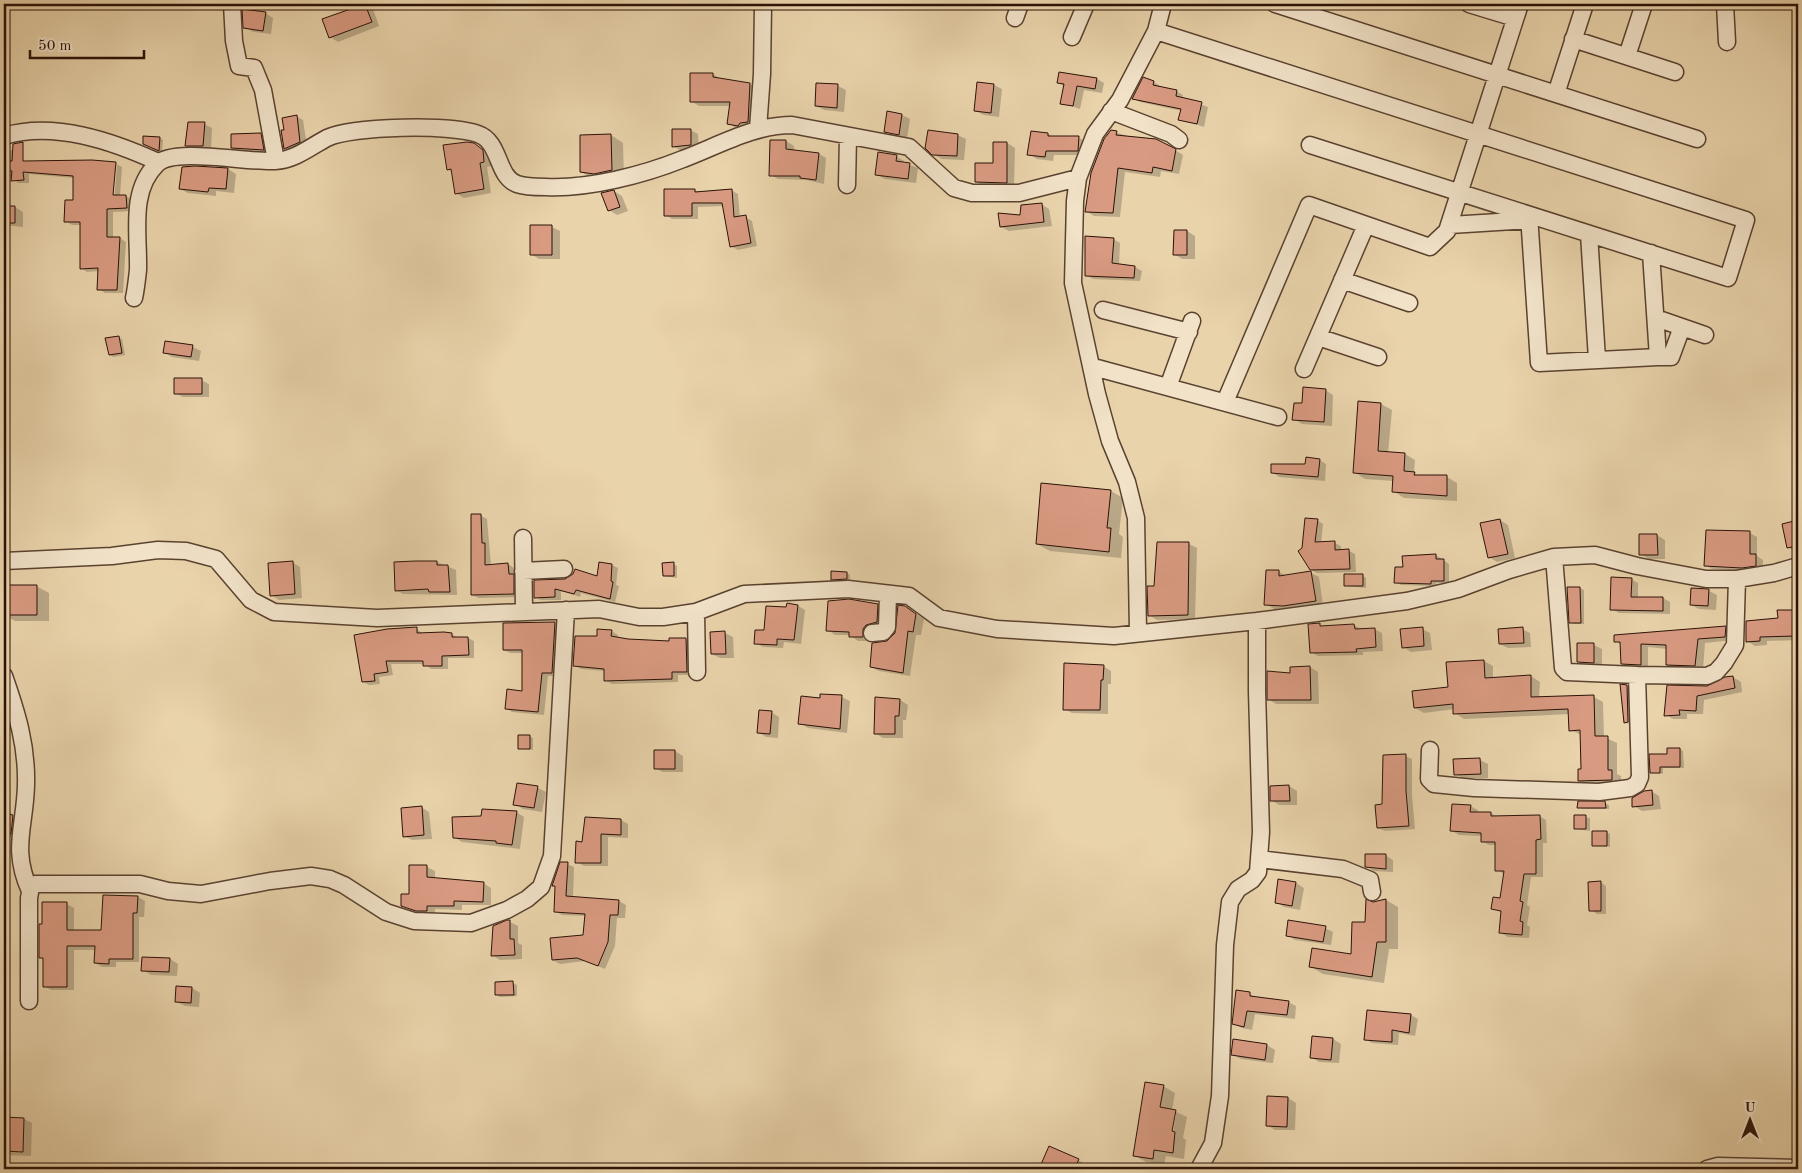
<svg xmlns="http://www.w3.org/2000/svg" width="1802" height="1173" viewBox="0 0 1802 1173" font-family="'Old Standard TT',serif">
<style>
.shadow{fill:#0003;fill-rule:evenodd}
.building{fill:#d89a81;stroke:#2b1107}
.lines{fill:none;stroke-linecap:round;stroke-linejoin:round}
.street-casing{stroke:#5a4230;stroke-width:19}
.street{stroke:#f1e2c8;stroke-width:16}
</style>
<rect width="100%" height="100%" fill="#e9d3ab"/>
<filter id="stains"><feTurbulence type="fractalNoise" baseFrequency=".004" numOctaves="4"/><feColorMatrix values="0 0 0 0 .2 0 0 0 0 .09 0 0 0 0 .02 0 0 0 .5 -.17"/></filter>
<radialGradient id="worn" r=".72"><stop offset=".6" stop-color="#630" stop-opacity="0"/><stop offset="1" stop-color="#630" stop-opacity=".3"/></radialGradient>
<path class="shadow" d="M365 4 373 9 379 26 338 42 330 37Z
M265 13 273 18 271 34 253 32 245 27Z
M713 74 721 79 750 84 758 89 756 126 747 129 736 128 728 123 731 106H699L691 101Z
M1097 79 1104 83 1102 93 1084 90 1080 109 1062 103 1064 86 1058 83Z
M1144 79 1154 82 1160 86V88L1176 91 1183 95 1182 98 1208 107 1204 127 1180 119 1182 111 1140 102 1133 98Z
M818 84 838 86 846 90 844 112 824 110 816 106Z
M994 85 1002 89 999 117 984 115 976 111Z
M888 113 902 115 910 119 907 139 894 136 886 132Z
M296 116 303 120 307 146 292 152 285 148 286 131Z
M204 124 212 128 211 150H194L186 146Z
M690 130 698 134 699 149 681 151 673 146Z
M1111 131 1175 150 1183 155 1179 174 1161 171 1160 177 1125 172 1120 217 1094 216 1086 211Z
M1032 132 1048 134 1054 138H1079L1087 142 1085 155H1054L1053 161 1037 159 1029 154Z
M260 134 268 139 271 154 240 152 232 148Z
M611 135 623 143 624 177 594 179 581 172V136Z
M957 135 966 139 964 160 942 159 933 154Z
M159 138 163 140 162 152 148 146Z
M771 141H786L794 146V151L819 154 826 158 824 184 806 180 778 179 771 175Z
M1007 143 1015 148 1014 186H984L976 182 994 164Z
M474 145 490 156 492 166 487 167 491 193 464 198 456 193 452 172 448 169Z
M4 150H15L22 163 92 161 116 164 122 167 120 196H126L132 200 133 211 113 212V239L120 238 126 242 123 293H105L99 289V271L87 272 81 268V225H72L66 221 74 202V178L29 174V183H18L12 178 4 179ZM115 165H117L114 202H111Z
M896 156 904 161V163L918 168 916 183 885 179 877 175Z
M228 169 236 174 234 193 216 191V196L188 193 180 189Z
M665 190H695L699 193 731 190 738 194 740 218 745 217 752 221 757 246 738 250 731 246 724 206 698 207V219H672L666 215Z
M614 191 622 196 628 211 617 215 609 210Z
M1041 204 1049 209 1052 226 1009 231 1001 227Z
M4 207H15L23 212V227L4 225Z
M552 227 560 231V259H539L531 254Z
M1175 231H1187L1195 236V259H1182L1174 254Z
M1113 239 1120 243 1119 265 1135 267 1142 271 1140 281 1093 279 1086 275Z
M118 337 122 339 125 355 113 357 110 355Z
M193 347 201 351 199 361 172 357 164 352Z
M201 380 209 384V397H183L175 393Z
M1325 390 1333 395 1332 426 1302 424 1294 419 1303 404Z
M1381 404 1392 410 1388 453 1405 454 1415 460 1414 473 1420 477H1447L1457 483V501L1404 498 1393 491 1394 481 1365 479 1354 472Z
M1319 460 1326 464 1325 481 1279 477 1272 472 1306 466Z
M1111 491 1123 498 1119 534 1123 537 1121 558 1050 551 1037 544Z
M480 515 487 519 491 565 508 564 514 568 515 577 520 580V597L479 598 472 595Z
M1317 520 1323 524 1321 543H1335L1341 546V551H1349L1355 554 1356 572 1317 573 1310 569 1303 549Z
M1500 520 1508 525 1515 558 1497 562 1489 557Z
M1798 521V551L1796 552 1788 547 1783 525Z
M1750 533 1757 537V556L1763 560V569L1750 572 1712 569 1705 565Z
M1657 535 1665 540V559H1649L1641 554 1640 536Z
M1189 544 1197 548 1195 619 1157 620 1149 615 1155 587V568H1158Z
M1436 555 1449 564V583H1436V586L1401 585 1396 582 1404 568Z
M292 562 300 567 302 598 279 600 271 595Z
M437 562 456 570 457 595 403 594 396 590Z
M600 564 612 565 618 568 616 585 619 586 615 602 581 593 580 597 561 591V600H541L535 597 565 580 598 578Z
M673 564 677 566V578L664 576Z
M1279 572 1287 576 1311 573 1319 577 1323 605 1292 610 1274 609 1266 604Z
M847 573 850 575V580L836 581 832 579Z
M1363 576 1366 578V588L1346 586Z
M1631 579 1638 583V598H1663L1670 602V614L1619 613 1612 609Z
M36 586 49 593V621H15L4 615V587Z
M1580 588 1584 590V624H1574L1571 622Z
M1709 591 1717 595 1716 610 1699 609 1691 605Z
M788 605 798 606 805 610 801 644 784 642 783 648 763 647 756 643 787 609Z
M877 605 885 609 884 626 870 641H858L850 635H835L828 630Z
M905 607 924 619 921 635H916L910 676 879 671 871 667 896 634Z
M1795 611 1798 613V640L1767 641V645L1755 646 1747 641Z
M554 623 560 627 558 676H548L544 715 512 712 506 708 523 692V653H510L504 650Z
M1320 625 1325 627 1354 625 1361 629H1374L1382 633 1383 651 1363 652V655L1318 656 1311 652Z
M1725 627 1733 631V640L1705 643 1703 670 1674 669 1667 665V649L1648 647V669L1630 668 1622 664 1621 644 1616 641Z
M417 629 423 634H451L458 638H468L474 641V658H448V669H431L425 664H391L393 675 379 677 380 684 369 685 363 682Z
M1422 629 1430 633 1432 650 1411 652 1403 647Z
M1522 629 1530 633 1531 647 1508 648 1500 644Z
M611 631 618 635V639L670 643V639H686L693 643V675H678V682L612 684 605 680V671L581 669 574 665 598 637Z
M725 633 733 637 734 658H720L712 654Z
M1579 645H1594L1602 649V667L1587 666 1579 662Z
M1484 661 1493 666V679L1531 676 1540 682 1539 698 1594 697 1603 702 1604 737 1617 743V774L1621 776V785L1588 786 1579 781 1582 771V735L1570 730 1569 714 1464 719 1455 713V709L1424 713 1415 708 1449 688Z
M1103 666 1111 671V684H1108V714L1072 713 1064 709Z
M1310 667 1318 672 1319 704H1276L1268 699 1292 674Z
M1733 677 1741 682 1742 692 1704 700 1703 714H1687V719H1673L1666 715V691L1711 687Z
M1627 686 1635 690 1633 726 1625 722Z
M822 695 842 697 850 701 847 733 808 728 800 723 821 699Z
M877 698 900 700 908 705 906 720H903V738H883L875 733Z
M771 712 779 717 778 738 766 737 758 732Z
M529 736 533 738V750L519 748Z
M1680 749 1683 751 1684 768H1663V774L1651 772 1668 755Z
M655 751H675L683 756V772H663L655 768Z
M1405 756 1412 759V796L1415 829 1385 831 1378 828 1383 806Z
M1480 760 1488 764V778H1463L1455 774Z
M4 766 10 770V789H4Z
M1289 786 1297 791V805H1279L1271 800Z
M538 788 546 792 542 812 523 809 515 804Z
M1651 791 1659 796 1661 809 1642 811 1634 806Z
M1605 803 1609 805V809H1582L1579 807Z
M1470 806 1478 810 1477 813H1491L1497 817 1539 816 1546 820 1547 843H1543V877H1531L1527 905 1530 907 1527 925 1530 927 1529 938 1508 937 1501 933 1502 913 1493 908 1501 899 1504 874 1497 870V845H1489L1482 841V836L1459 835 1452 831Z
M421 807 429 812 432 839 412 840 404 836Z
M516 812 524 817 520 849 462 842 454 837 483 818Z
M4 815 13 816 19 820 17 837 4 838Z
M1576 816 1590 818V831L1576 829Z
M586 818 621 820 628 824V838L608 837V866H584L577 862 583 843Z
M1606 832 1610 834V847L1594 845Z
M1385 855 1393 860V872L1374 871 1366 866Z
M567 864 574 867 573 898 619 901 626 905 625 918H617L615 946 605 969 585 961 560 964 553 960 584 936 586 916 562 915 555 911Z
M427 867 435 871V879L483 883 491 888V905H462V910L435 909V915H425L402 906Z
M1600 882 1606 886V914H1597L1591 910Z
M1296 883 1304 888 1300 910 1284 907 1276 902Z
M138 897 145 901 144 917H139V962H116V967H102L95 963 96 950H74V990H51L44 986V960L40 957 44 925 67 904 74 908V931H103Z
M1386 900 1398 907V949H1389L1384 983 1323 974 1311 967 1352 956 1373 903Z
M4 908 7 910V929H4Z
M510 922 518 926V943L522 945V959L500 960 492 955Z
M1325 928 1333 932 1331 945 1295 940 1287 935Z
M170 959 178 964 177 976 151 975 143 970Z
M513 983 517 985V996L500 997 497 995Z
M178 987 192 988 200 993 199 1007 185 1006 177 1002Z
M1250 994 1259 999 1288 1002 1296 1006 1295 1019 1255 1014 1252 1030 1242 1028 1234 1024Z
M1368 1011 1411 1015 1418 1019 1415 1036 1399 1033 1398 1045 1372 1043 1365 1039Z
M1313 1037 1333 1039 1341 1044 1339 1063 1319 1062 1311 1057Z
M1267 1045 1275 1050 1273 1063 1241 1059 1233 1055Z
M1163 1086 1175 1093 1172 1110 1187 1117 1183 1138 1186 1140 1184 1159 1166 1156 1164 1165 1146 1162 1135 1156ZM1174 1114H1176L1172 1138 1169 1137Z
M1288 1098 1296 1103 1295 1130H1275L1267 1125Z
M24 1119 32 1123 31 1156 4 1155V1124Z
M1050 1148 1078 1160 1091 1167 1090 1169H1040Z"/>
<path class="building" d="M365 4 372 22 329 38 322 19Z
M242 9 266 12 263 31 243 28Z
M1059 72 1097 78 1095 89 1077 86 1073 106 1060 104 1064 84 1057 83Z
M690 73H713V77L750 83 748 122 740 123 738 126 727 124 730 102H690Z
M1143 77 1154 81 1153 85 1177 90 1176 96 1202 102 1197 124 1178 120 1181 109 1132 99Z
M977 82 994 84 991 113 974 111Z
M816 83 838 84 837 108 815 106Z
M887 111 902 114 899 135 884 132Z
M297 115 300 142 284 149 281 130H284L282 118Z
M188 122H205L203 146H185Z
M672 129H691V145L672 147Z
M928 130 958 134 957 156 932 155 925 148Z
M1111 130 1117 131 1116 135 1156 139 1176 149 1172 171 1153 167 1152 173 1118 168 1113 213 1085 212 1091 173 1104 139Z
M1031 131 1048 133V136H1079L1078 151H1046L1045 157 1027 155Z
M261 133 264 150 231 148V134Z
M611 134 612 170 594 174 580 172V135Z
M143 136 160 137 159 151 143 144Z
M770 140H786V149L819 153 816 180 800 178V176H769Z
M23 142V161L92 160 116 162 113 195H126L127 208 107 209V237H120L117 290H97L98 268 80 269V222H64L65 200H73V176L23 172 24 180 11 181 12 171 6 170V162L12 161 13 144Z
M467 142 474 143 483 150 484 162 480 163 484 189 455 194 451 169 447 170 443 145Z
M993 142H1007V183L975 182V163H993Z
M878 152 897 155 896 161 910 163 908 179 875 175Z
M195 166 228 168 226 189 209 188 208 192 179 189 182 167Z
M664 189H695V192L732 189 734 217 746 215 751 243 730 247 722 203H692V216H664Z
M614 190 620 207 608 211 601 193Z
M1042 203 1044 222 1000 227 998 213 1020 215 1021 205Z
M4 206H15V223H4Z
M530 225H552V255H530Z
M1174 230H1187V255H1173Z
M1085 236 1114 238 1112 263 1135 266 1134 278 1085 276Z
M119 336 122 353 109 355 105 338Z
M165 341 193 345 191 357 163 353Z
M174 378H202V394H174Z
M1303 387 1326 389 1324 422 1292 420 1294 403H1302Z
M1358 401 1381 403 1378 451 1405 453 1404 471 1415 472 1414 475H1447V496L1392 492 1393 476 1353 473Z
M1306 457 1320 459 1318 477 1271 473V464H1305Z
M1041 483 1111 490 1107 528H1111L1109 552 1036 544Z
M471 514H481L482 543H485V565L508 563 509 574H514V594L471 595Z
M1305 518 1318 519 1315 542 1335 541V550L1349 549 1350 569 1310 570 1298 551 1302 548Z
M1500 519 1508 554 1488 558 1480 523Z
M1798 520V546L1787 548 1782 524Z
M1706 530 1750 531V554H1756V566L1742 568 1704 566Z
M1639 534H1657L1658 555H1639Z
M1157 542H1189L1188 615 1148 616 1147 586H1154Z
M1436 554V559H1444V581H1431V584L1394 583 1395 567H1403L1402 556Z
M293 561 295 594 270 596 268 563Z
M415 561H437V565H448L450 592H429L428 589 395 591 394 562Z
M599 562 612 564 611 581 613 582 610 599 576 590 574 594 555 589V597L534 598V580L565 579 573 574 575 569 597 576Z
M674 562V576H663L662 563Z
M1266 570H1279V576L1311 571 1316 601 1283 606 1264 605Z
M831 571 847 572V579L831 580Z
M1344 574H1363V586H1344Z
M1611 577 1632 578 1631 597H1663V611L1610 610Z
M4 585H37V615H4Z
M1567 587H1580L1581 623H1569Z
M1691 588 1709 589 1708 606 1690 605Z
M849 599 878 604 877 622 866 625 863 629V637H849V632L826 631 828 601Z
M787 603 798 605 794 640 777 639V645L754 644 755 630H764L766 606 786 607Z
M898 605 905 606 916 614 913 632 908 631 903 673 870 667 872 643 887 641 895 633Z
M1777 610H1795L1796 636 1760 637V641L1746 642V621L1778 618Z
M555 622 552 673H542L538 712 505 709 507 689 522 691V650H503V623Z
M1320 623V626L1354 624 1355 629 1375 628 1376 647 1356 649 1357 652 1310 653 1308 624Z
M1726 626 1725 637 1698 639 1695 666 1666 665V645L1641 644V665L1621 664 1620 642H1614V635Z
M417 627V633L444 632 452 633V637H468L469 655 442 656V666H423V661H386L388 672 374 674 375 681 362 682 354 635 387 629Z
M1423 627 1424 646 1402 648 1400 629Z
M1523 627 1524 643 1499 644 1498 629Z
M597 629 612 630 611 636 628 639 669 641V638H686L687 672H672V679L604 681V669L573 666 575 636H597Z
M725 631 726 654H711L710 632Z
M1577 643H1594V663L1577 662Z
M1484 660 1485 678 1531 675V697L1594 695 1595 736H1608V770H1612V780L1578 781V769H1581L1580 730 1569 731 1568 709 1453 714V704L1414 708 1412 691 1448 687 1446 662Z
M1064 663 1104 665 1103 680H1101L1100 710H1063Z
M1310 666 1311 700H1267V671L1290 673V667Z
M1733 676 1735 688 1697 696 1696 711 1679 710 1680 715 1664 716 1667 685 1707 686 1725 677Z
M1620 684 1627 685 1628 722 1624 723Z
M820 694 842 695 840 729 798 724 801 696 820 698Z
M875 697 900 699 899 716H895V734H874Z
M759 710 772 711 770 734 757 733Z
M518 735H530V749H518Z
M1667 748H1680V767H1660V773H1650L1649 754H1667Z
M654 750H675V769H654Z
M1406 754V791L1409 826 1377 828 1375 805 1382 804 1383 755Z
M1480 758 1481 774 1454 775 1453 759Z
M517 783 538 786 534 808 513 805Z
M1289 785 1290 801H1270V786Z
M1652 790 1653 805 1632 807V798L1644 791Z
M1578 801H1605L1606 808H1577Z
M1452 804 1471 805 1470 812H1491V816L1540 815 1541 839 1536 840V874H1524L1520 901 1523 902 1520 921 1523 922 1522 935 1499 933 1501 911 1491 909 1493 897 1500 898 1504 871H1495V842H1481V833L1450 831Z
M422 806 424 835 403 837 401 808Z
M482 809 517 811 512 845 496 843V841L453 838 452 817 481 816Z
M4 813 13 815 11 834H4Z
M1574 815H1586V829H1574Z
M585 817 621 819V835L601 834V863H575L576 841 582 842Z
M1592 831H1607V846H1592Z
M1365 854H1386V869L1365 867Z
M560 862H568L566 896 619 900 618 915H610L608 942 598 966 577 958 552 960 550 938 583 935 585 914 554 912 555 886H552Z
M409 865H427V877L484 882 483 902 454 901V906H427V911H416L401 906V894H409Z
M1278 879 1296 882 1292 906 1275 903Z
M1601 881V911H1589L1588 882Z
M103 895 138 896 137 913H133V959H109V964L94 963 95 946H67V987H43V958H39V924H42V902H67V930H101Z
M1366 899 1373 902 1386 899V942H1377L1372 977 1309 967 1312 948 1351 954 1352 922H1365Z
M507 920H510V939H514L515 955 491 956 493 926Z
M1288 920 1326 926 1323 942 1286 936Z
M142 957 170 958 169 972 141 971Z
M513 981 514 995H495V982Z
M176 986 192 987 191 1003 175 1002Z
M1236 990 1250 992V996L1289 1001 1287 1015 1247 1011 1244 1027 1232 1024Z
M1367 1010 1411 1014 1409 1033 1392 1030V1042L1364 1040Z
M1312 1036 1333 1038 1331 1060 1310 1058Z
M1233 1039 1267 1044 1265 1060 1231 1055Z
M1145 1082 1164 1085 1160 1107 1176 1110 1172 1131 1175 1132 1173 1153 1154 1150 1153 1159 1133 1156Z
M1267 1096 1288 1097 1287 1127 1266 1126Z
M4 1117 24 1118 23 1152 4 1151Z
M1049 1146 1079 1159 1074 1169H1039Z"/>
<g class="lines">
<defs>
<path id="street" d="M232 4 234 41 239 66 254 68 263 90 276 161
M1275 4 1697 139
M1469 4 1515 18
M1725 4 1727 42
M1015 18 1020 4
M1156 31 1746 220 1728 278 1310 145
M1072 37 1086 4
M1573 39 1675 72
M1627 56 1644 4
M1556 94 1585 4
M1111 111 1171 134 1179 140
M758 129 762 74 763 4
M4 136C54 121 112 141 158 162
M847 185 848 137
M1529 215 1539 363 1658 357 1651 253
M1450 225 1529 220
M1589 234 1597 359
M1342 280 1409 303
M134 298C136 289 137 279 138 270 139 234 129 191 157 164 174 147 249 163 275 161 295 160 310 147 327 138 353 126 450 124 478 134 501 142 496 176 517 184 525 187 538 187 546 187 589 189 643 175 683 159 718 146 753 125 792 125L909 147 954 188 972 193H1019L1078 178
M1103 310 1189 332
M1656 318 1705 335
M1318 337 1378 357
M1658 357H1671L1682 327
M1097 368 1278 417
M1304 369 1366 225
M1168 387 1192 321
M1225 402 1309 205 1430 247 1447 231 1520 4
M523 538 524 611
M1554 557 1563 668 1567 672 1637 675
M4 561 112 556 158 550 186 551 216 559 251 600 274 612 377 618 599 609 639 617H663L696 612 744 594 848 589 909 596 939 618 997 629 1114 636 1257 621 1407 601 1458 589 1509 570 1554 557 1595 555 1637 566 1706 579H1737L1774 573 1798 566
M523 571 564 569
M696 612 697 672
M1138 632 1136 518 1127 482 1110 441 1097 394 1073 283 1075 201 1078 178 1095 134 1120 100 1156 31 1163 4
M872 633 883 632 887 627 888 594
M4 676C17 713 27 745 26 785 25 827 11 849 30 891
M1430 750 1429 779 1434 784 1474 788 1599 792 1630 788 1637 784 1640 777 1637 675 1707 676 1716 672 1724 663 1735 645 1737 579
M1259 859 1343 869 1370 880 1372 892
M29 1001V898L31 887 35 884H140L168 891 201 894 270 881 311 876 330 879 344 885 386 912 414 921 471 923 507 910 527 899 541 887 552 856 566 610
M1199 1169 1213 1143 1220 1096 1225 945 1230 902 1238 889 1252 880 1258 872 1261 832 1257 691V621
M1707 1169 1718 1166 1798 1168"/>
</defs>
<use href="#street" class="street-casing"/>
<use href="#street" class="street"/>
</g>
<rect width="1802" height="1173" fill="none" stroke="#e9d3ab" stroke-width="20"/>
<rect x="5" y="5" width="1792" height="1163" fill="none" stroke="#2b1107" stroke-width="2.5"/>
<rect x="10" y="10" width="1782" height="1153" fill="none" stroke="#2b1107"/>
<g transform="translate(1750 1120)" stroke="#f1e2c8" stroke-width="4" paint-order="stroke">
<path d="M0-4L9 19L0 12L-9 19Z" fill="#2b1107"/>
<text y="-8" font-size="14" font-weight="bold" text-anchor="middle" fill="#2b1107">U</text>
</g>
<path d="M30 50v8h114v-8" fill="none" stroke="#2b1107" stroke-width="2.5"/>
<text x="38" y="50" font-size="15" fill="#2b1107" stroke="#f1e2c8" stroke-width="4" paint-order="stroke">50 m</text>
<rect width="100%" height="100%" filter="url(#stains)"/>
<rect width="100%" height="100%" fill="url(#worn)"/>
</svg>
